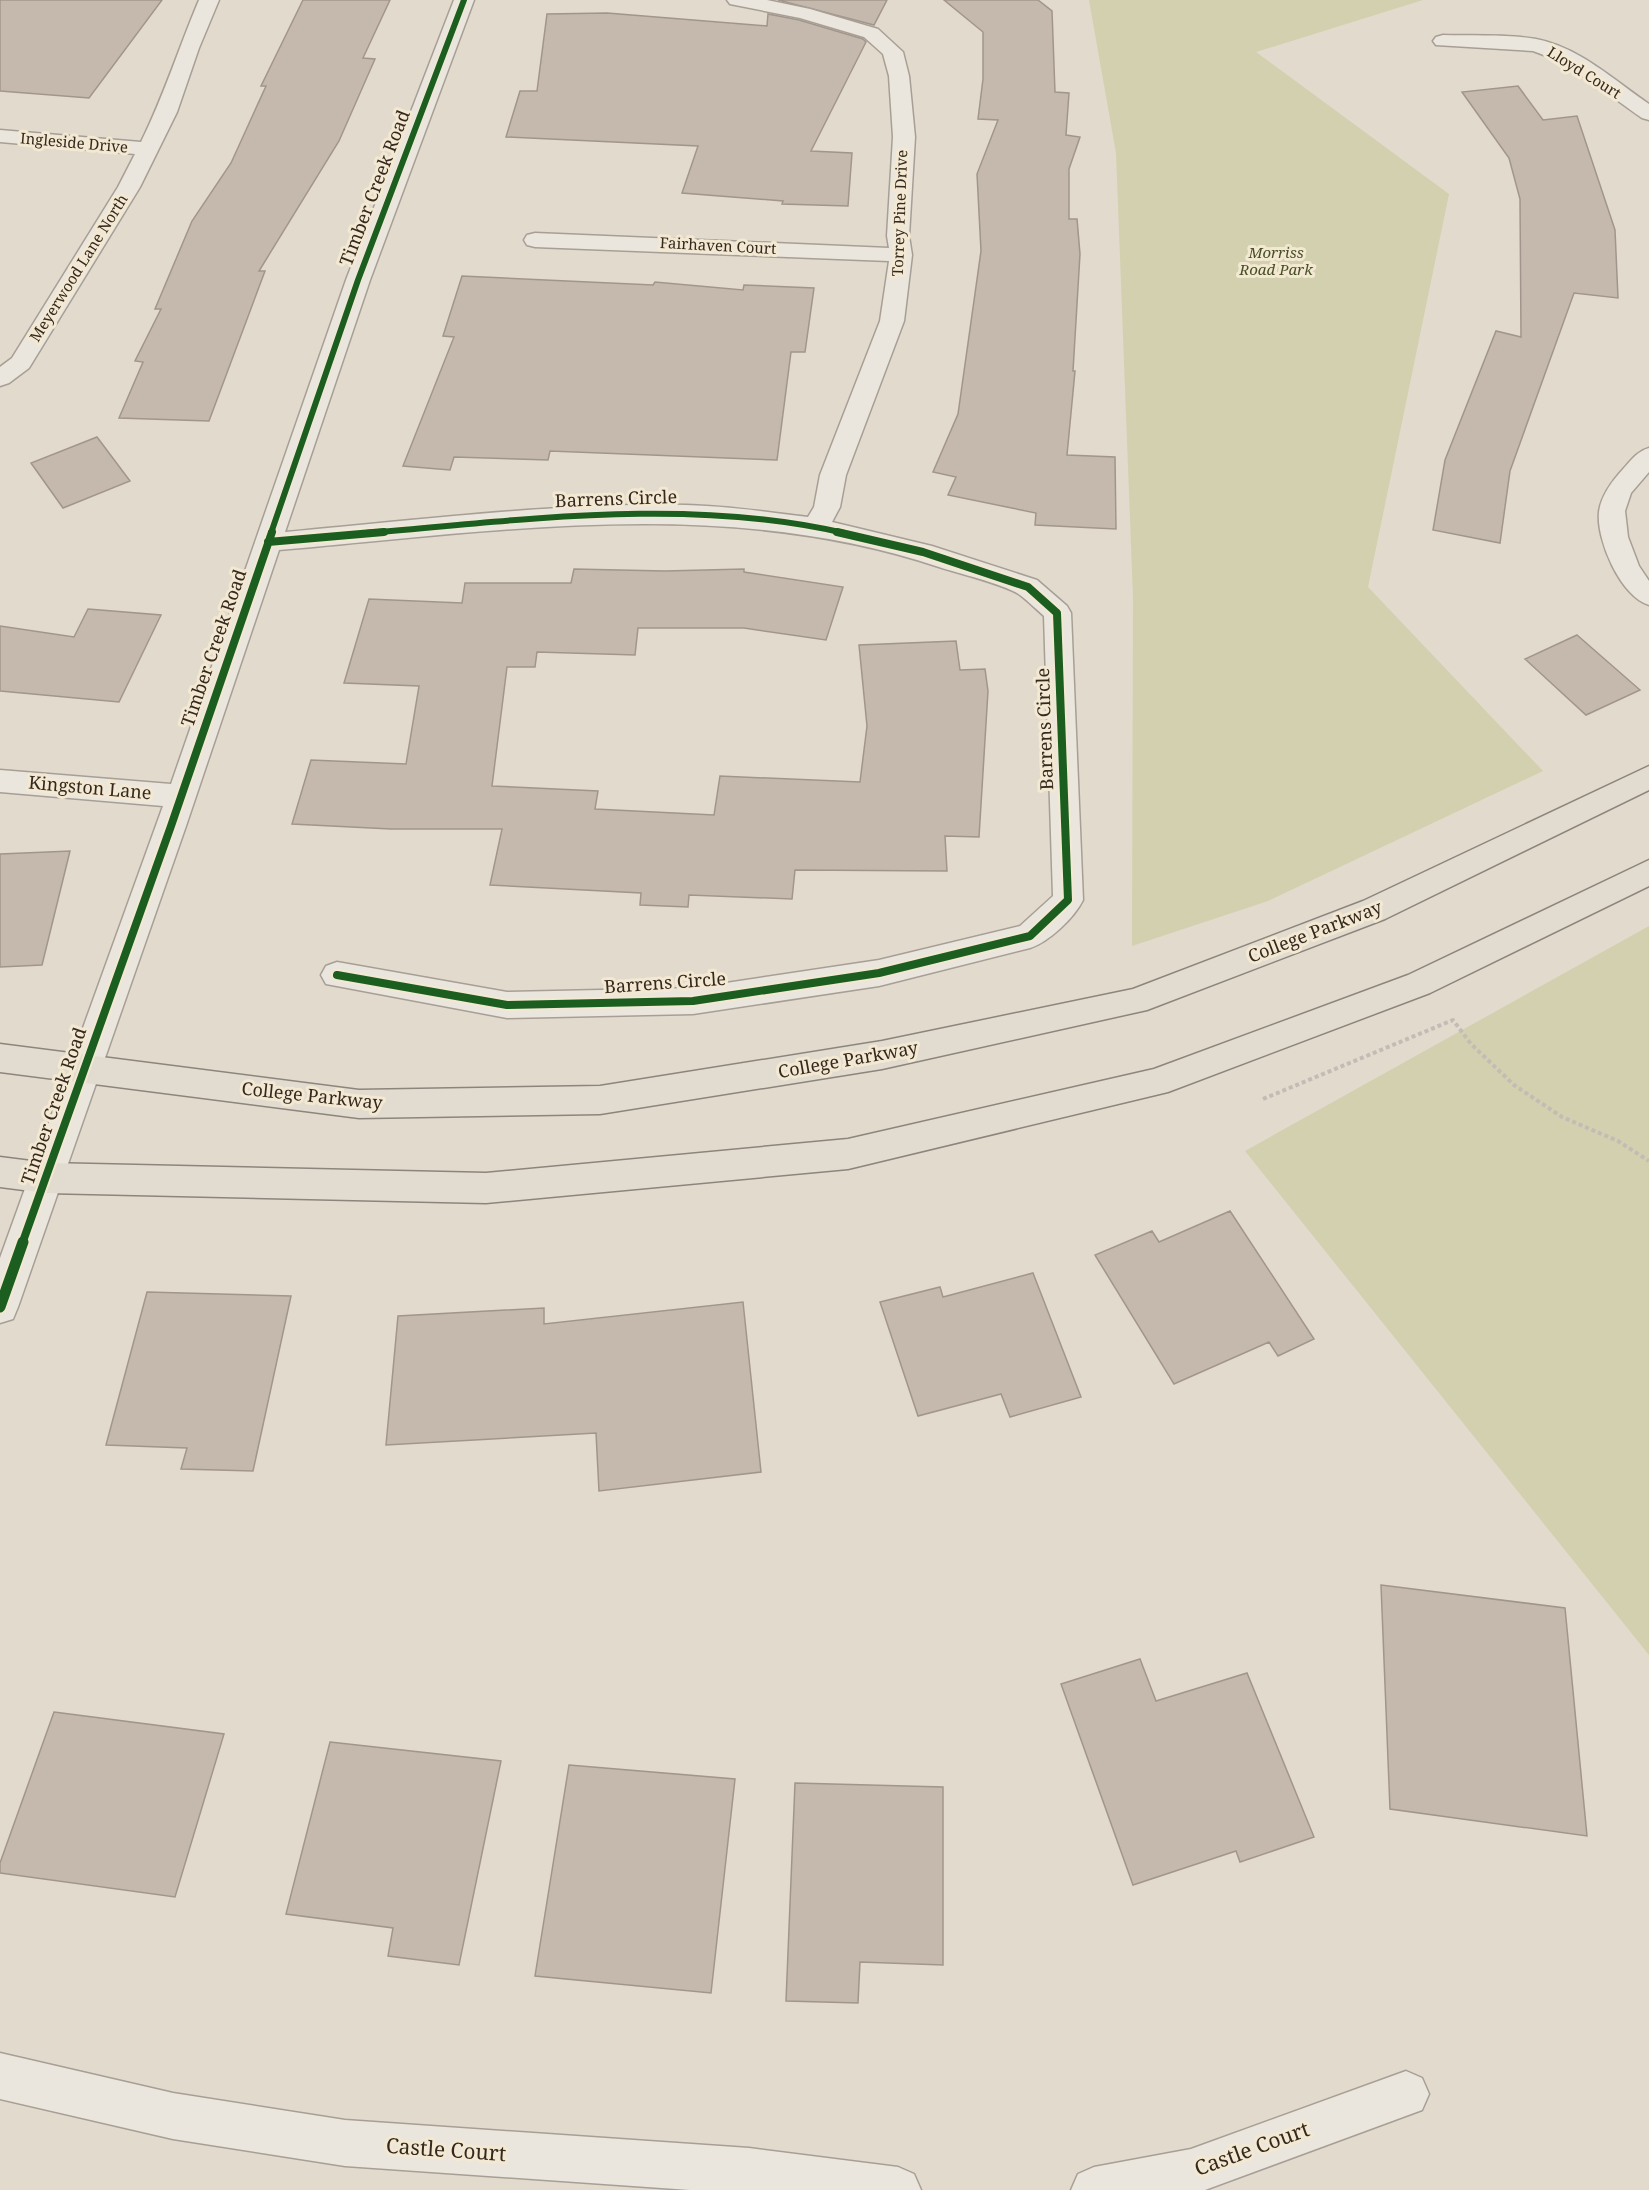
<svg xmlns="http://www.w3.org/2000/svg" width="1649" height="2190" viewBox="0 0 1649 2190" font-family="'Noto Serif',serif">
<style>
.green{fill:#d2d0af}
.building{fill:#c5b9ad;stroke:#a2968c;stroke-width:1.5}
.lines{fill:none;stroke-linecap:round;stroke-linejoin:round}
.minor-casing{stroke:#a79f95;stroke-width:3}
.major-casing{stroke:#8d857c;stroke-width:3}
.path{stroke:#c3bcb4;stroke-width:4;stroke-dasharray:4 3;stroke-linecap:butt}
.minor{fill:#eae6dd;fill-rule:evenodd}
.major{fill:#e2dbcf;fill-rule:evenodd}
.cycleway-far2-casing{stroke:#f3e8d2;stroke-width:8}
.cycleway-far1-casing{stroke:#f3e8d2;stroke-width:12}
.cycleway-casing{stroke:#f3e8d2;stroke-width:15}
.cycleway-far2{stroke:#1b5e20;stroke-width:6}
.cycleway-far1{stroke:#1b5e20;stroke-width:8}
.cycleway{stroke:#1b5e20;stroke-width:11}
.labels{text-anchor:middle;stroke-width:6;stroke-linejoin:round;paint-order:stroke}
.far-street-label{font-size:15px;fill:#35281e;stroke:#f3e8d2}
.far-park-label{font-size:15px;font-style:italic;fill:#474f26;stroke:#f3e8d2}
.street-label{font-size:18px;fill:#35281e;stroke:#f3e8d2}
.near-street-label{font-size:21px;fill:#35281e;stroke:#f3e8d2}
</style>
<rect width="100%" height="100%" fill="#e2dacc"/>
<path class="green" d="M1089 0H1423L1256 52 1449 194 1368 587 1543 771 1268 901 1132 946 1133 597 1116 153Z
M1649 926V1655L1245 1151Z"/>
<path class="building" d="M0 0H162L89 98 0 91Z
M303 0H390L363 58 375 59 339 141 259 271H265L209 421 119 418 143 362 135 361 161 309H155L192 221 231 163 266 86H261Z
M778 0H887L874 25Z
M944 0H1038L1052 11 1055 92 1069 93 1066 135 1080 137 1069 169V219H1077L1080 254 1073 371H1075L1067 455 1115 457 1116 529 1035 525 1036 513 948 495 956 477 933 472 958 414 981 251 977 174 998 120 978 119 983 79V32Z
M607 13 767 26 768 14 799 20 863 39 866 42 811 151 852 153 848 206 782 204 783 201 682 193 698 146 506 137 520 91H537L547 14Z
M1518 86 1543 120 1577 116 1615 230 1618 298 1574 293 1510 471 1500 543 1433 530 1445 460 1496 331 1521 337 1520 199 1509 158 1462 92Z
M462 276 653 285 655 282 743 290 744 285 814 288 805 352H791L777 460 550 451 548 460 454 457 450 470 403 466 454 337 443 336Z
M97 437 130 481 63 508 31 463Z
M574 569 665 571 744 569V572L843 587 826 640 744 628H638L635 655 537 652 535 667H507L492 786 598 791 595 809 714 815 720 776 860 782 867 726 859 645 956 641 960 670 985 669 988 691 979 837 945 836 947 871 795 870 792 899 689 895 688 907 640 905 641 893 490 885 502 829H391L292 824 311 760 406 764 419 686 344 683 369 599 462 603 465 583H571Z
M88 609 161 615 119 702 0 691V626L74 637Z
M1577 635 1640 690 1586 715 1525 659Z
M70 851 42 965 0 967V854Z
M1230 1211 1314 1339 1278 1356 1269 1342 1174 1384 1095 1255 1152 1231 1159 1242Z
M1033 1273 1081 1397 1010 1417 1001 1394 918 1416 880 1302 940 1287 943 1297Z
M147 1292 291 1296 253 1471 181 1469 187 1448 106 1445Z
M743 1302 761 1472 599 1491 596 1433 386 1445 398 1316 544 1308V1324Z
M1381 1585 1565 1608 1587 1836 1390 1809Z
M1140 1659 1156 1701 1247 1673 1314 1837 1240 1862 1236 1851 1133 1885 1061 1684Z
M54 1712 224 1734 175 1897 0 1873V1863Z
M330 1742 501 1761 459 1965 388 1956 393 1928 286 1914Z
M569 1765 735 1779 711 1993 535 1976Z
M795 1783 943 1787V1965L860 1962 858 2003 786 2001Z"/>
<g class="lines">
<defs>
<path id="minor" d="M199 0H219L199 48 177 112 140 187 29 368 9 383 0 386V367L12 358 118 187 135 154 0 142V130L141 142C164 96 179 47 199 0Z
M454 0H474L370 280 285 532C418 520 552 503 686 505 727 506 768 512 808 517L814 507 820 475 880 321 889 261 535 247 527 245 524 240 527 235 535 233 889 248 887 236 893 137 889 76 883 54 864 37 800 18 730 4 727 0H767L810 9 878 29 903 52 909 76 915 137 909 236 912 255 904 321 846 475 840 507 832 522 932 546 1037 580 1067 606 1071 613 1083 900C1074 918 1049 942 1030 948L879 986 693 1014 507 1018 326 984 321 975 326 966 337 962 507 992 693 988 879 960 1020 926 1053 896 1044 616C1036 609 1028 601 1020 595 1007 585 957 573 939 567 724 495 499 531 279 550L186 826 18 1307 13 1319 0 1323V1258L163 806 0 792V770L171 784 346 280Z
M1443 35C1473 36 1507 34 1536 39 1579 47 1615 81 1649 104V120L1642 118C1607 94 1574 65 1533 51L1436 45 1433 41 1436 37Z
M1649 448V472L1631 493 1625 511 1628 537 1639 566 1649 581V605C1621 597 1596 540 1599 512 1601 495 1613 480 1624 468 1632 459 1638 451 1649 448Z
M0 2053 173 2093 345 2120 749 2148 898 2167 914 2174 921 2190H690L345 2166 173 2139 0 2099Z
M1406 2071 1422 2078 1429 2094 1422 2110 1205 2190H1071L1078 2174 1094 2167 1191 2149Z"/>
<path id="major" d="M1649 766V790L1385 919 1147 1010 882 1069 600 1114 359 1118 0 1072V1044L359 1090 600 1086 882 1041 1133 989 1363 901Z
M1649 860V886L1430 993 1168 1092 848 1169 486 1203 47 1193 0 1187V1157L47 1163 486 1173 848 1139 1154 1069 1408 975Z"/>
</defs>
<use href="#minor" class="minor-casing"/>
<use href="#major" class="major-casing"/>
<path class="path" d="M1263 1099 1453 1020 1471 1044 1514 1085 1562 1117 1618 1141 1649 1161"/>
<use href="#minor" class="minor"/>
<use href="#major" class="major"/>
<defs>
<path id="cycleway-far2" d="M271 533 358 280 464 0
M366 533C524 520 688 497 844 533"/>
<path id="cycleway-far1" d="M268 542 384 532
M337 975 507 1005 693 1001 879 973 1030 936 1068 900 1057 613 1028 587 923 552 837 532
M22 1244 171 826 272 532"/>
<path id="cycleway" d="M0 1307 23 1242"/>
</defs>
<use href="#cycleway-far2" class="cycleway-far2-casing"/>
<use href="#cycleway-far1" class="cycleway-far1-casing"/>
<use href="#cycleway" class="cycleway-casing"/>
<use href="#cycleway-far2" class="cycleway-far2"/>
<use href="#cycleway-far1" class="cycleway-far1"/>
<use href="#cycleway" class="cycleway"/>
</g>
<g class="labels">
<g class="far-street-label">
<text transform="translate(1584 73) rotate(32)" y="5">Lloyd Court</text>
<text transform="translate(74 143) rotate(5)" y="5">Ingleside Drive</text>
<text transform="translate(900 213) rotate(-88)" y="5">Torrey Pine Drive</text>
<text transform="translate(718 246) rotate(3)" y="5">Fairhaven Court</text>
<text transform="translate(79 268) rotate(-58)" y="5">Meyerwood Lane North</text>
</g>
<g class="far-park-label">
<text x="1276" y="258">Morriss<tspan x="1276" dy="17">Road Park</tspan></text>
</g>
<g class="street-label">
<text transform="translate(375 188) rotate(-69)" y="6">Timber Creek Road</text>
<text transform="translate(616 499) rotate(-2)" y="6">Barrens Circle</text>
<text transform="translate(214 648) rotate(-71)" y="6">Timber Creek Road</text>
<text transform="translate(1045 729) rotate(-92)" y="6">Barrens Circle</text>
<text transform="translate(90 788) rotate(5)" y="6">Kingston Lane</text>
<text transform="translate(1315 932) rotate(-21)" y="6">College Parkway</text>
<text transform="translate(665 983) rotate(-4)" y="6">Barrens Circle</text>
<text transform="translate(848 1060) rotate(-10)" y="6">College Parkway</text>
<text transform="translate(312 1096) rotate(6)" y="6">College Parkway</text>
<text transform="translate(54 1106) rotate(-71)" y="6">Timber Creek Road</text>
</g>
<g class="near-street-label">
<text transform="translate(1252 2149) rotate(-20)" y="7">Castle Court</text>
<text transform="translate(446 2150) rotate(4)" y="7">Castle Court</text>
</g>
</g>
</svg>
